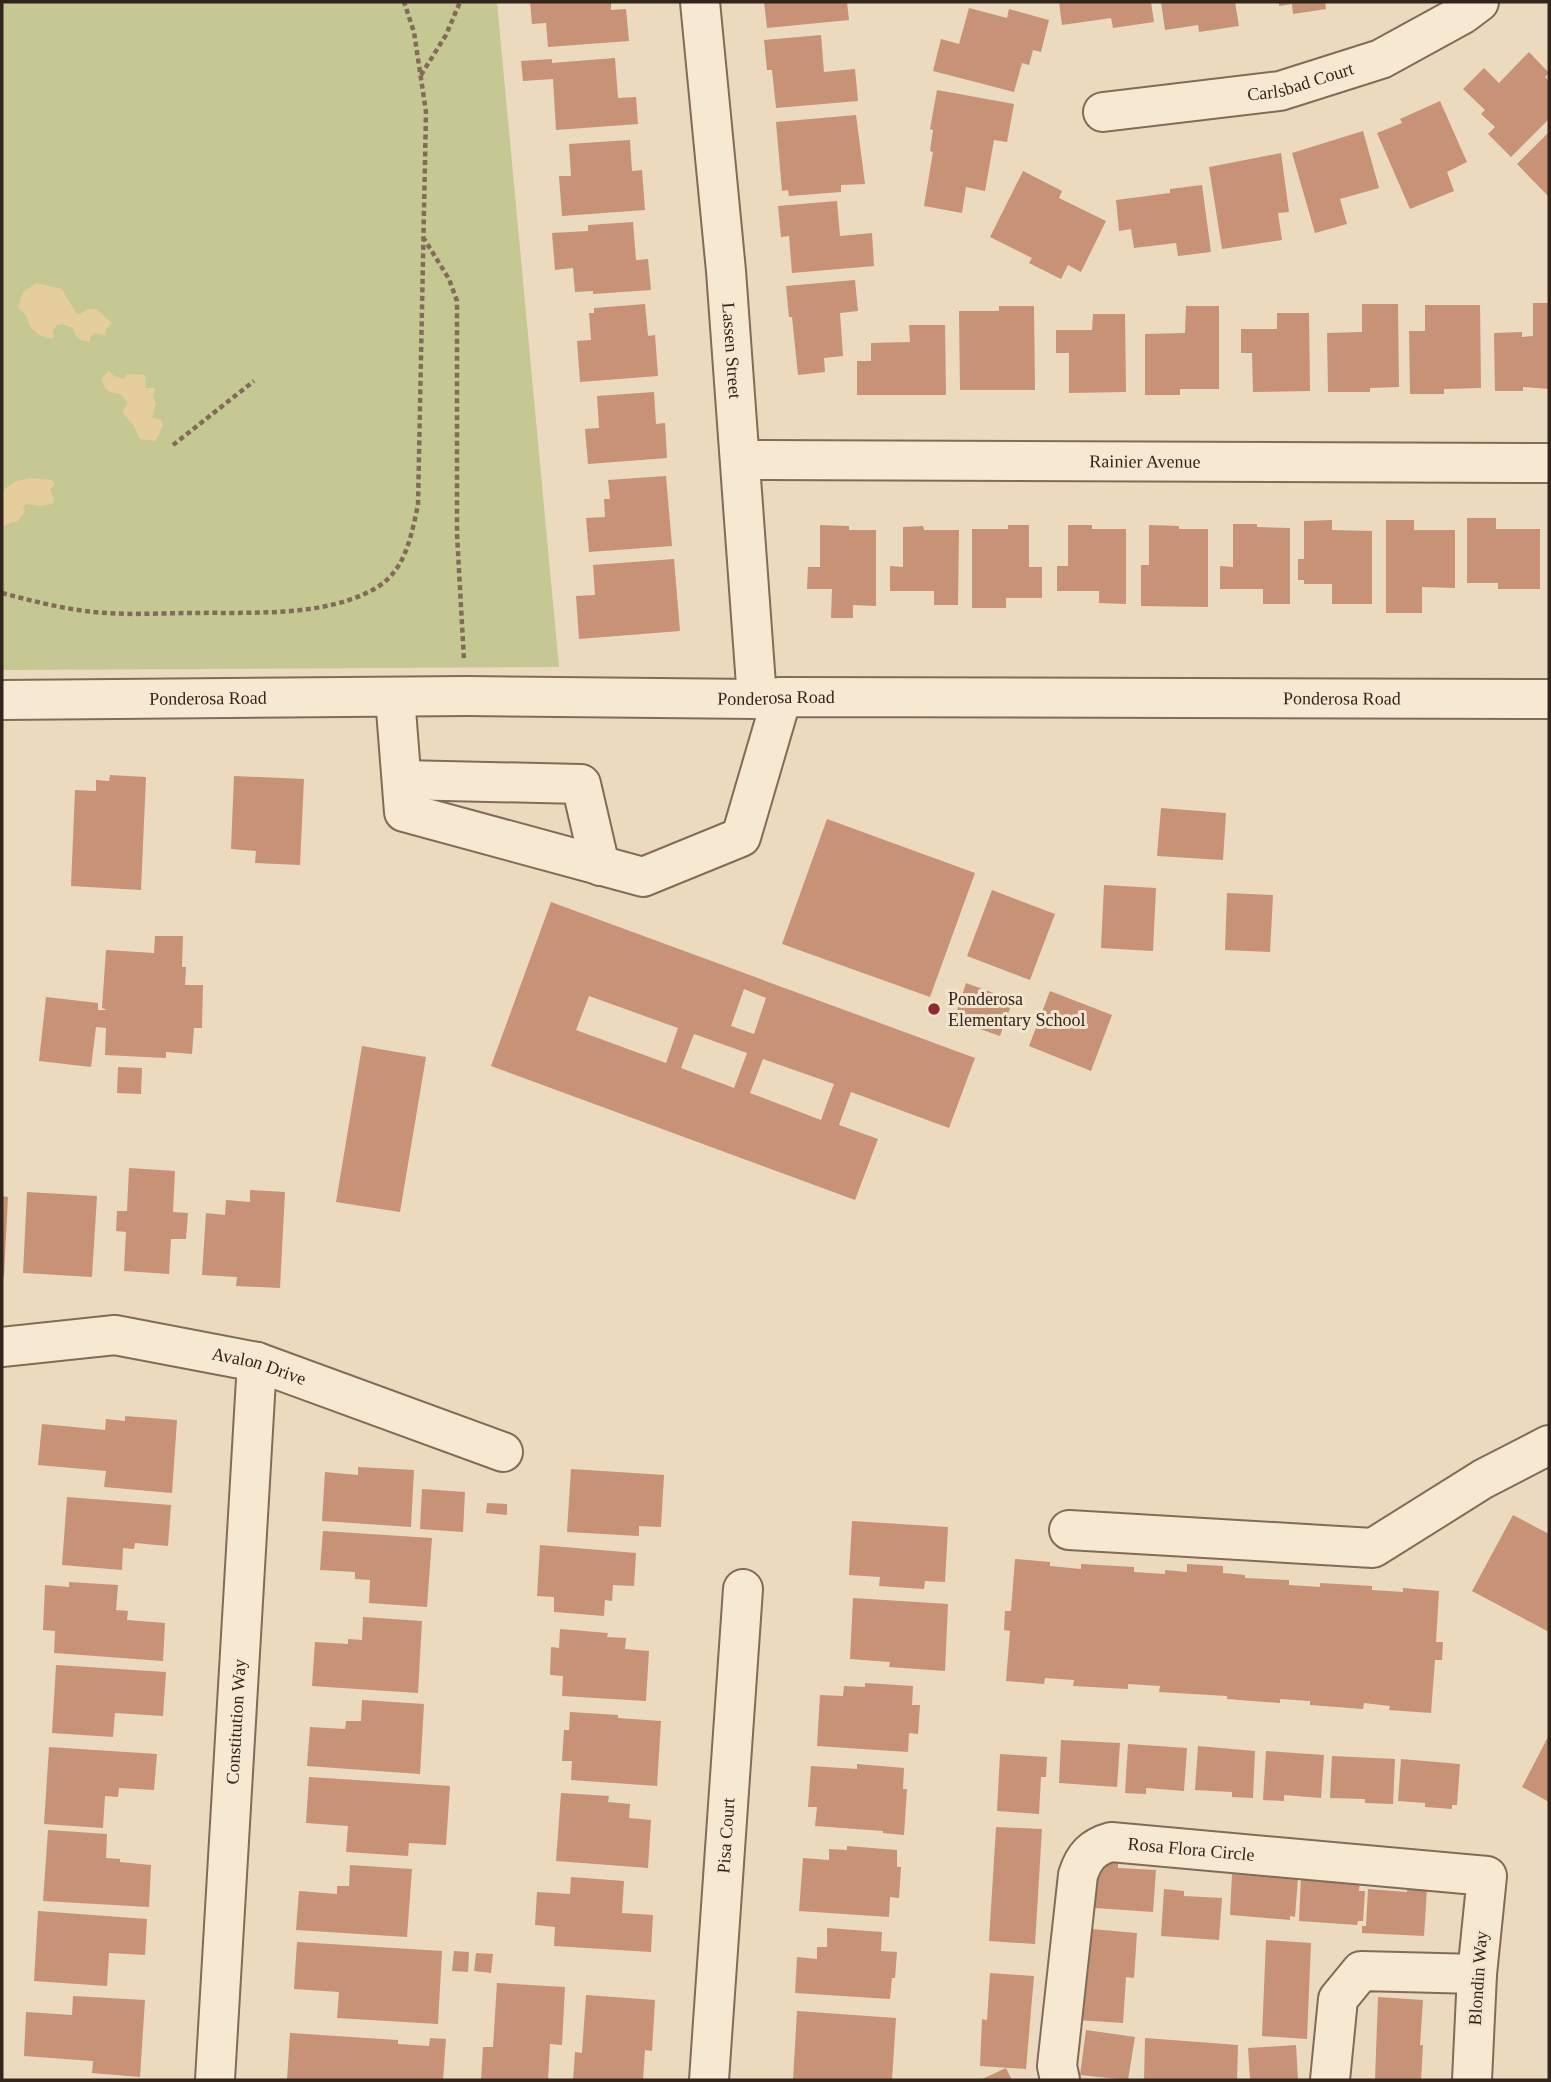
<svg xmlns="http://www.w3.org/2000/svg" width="1551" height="2082" viewBox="0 0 1551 2082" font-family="'Times New Roman',serif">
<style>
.green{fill:#c6c893}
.sand{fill:#e6cd9c}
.building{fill:#c89276;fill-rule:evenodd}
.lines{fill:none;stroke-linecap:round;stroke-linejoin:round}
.minor-casing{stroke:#826b58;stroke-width:42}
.path{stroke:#826b58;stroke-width:4.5;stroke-dasharray:5 3.5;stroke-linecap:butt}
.minor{stroke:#f7e9d1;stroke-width:38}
.poi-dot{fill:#8e2b33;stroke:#f3e5cd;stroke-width:2.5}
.labels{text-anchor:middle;stroke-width:6;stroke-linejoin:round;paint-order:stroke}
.street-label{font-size:18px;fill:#32251c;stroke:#f3e5cd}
.poi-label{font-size:18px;fill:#32251c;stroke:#f3e5cd;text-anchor:start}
</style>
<rect width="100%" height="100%" fill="#ebdabe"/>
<path class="green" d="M2 2H497L559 667 2 670Z"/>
<path class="sand" d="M37 283 62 289 76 313 80 314 88 309H96L112 323 106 329 105 335 95 333 90 337V342C80 341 75 338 73 328L63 324 57 325 53 331 54 338C40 340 28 328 26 315L18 308 23 292Z
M109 371 114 376 124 379 127 374 145 375 146 388H155L153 396 156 404 152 417 161 420 163 425 156 441 140 439 134 426 122 412 128 402 120 394C108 391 107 393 101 379Z
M29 478 52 480 55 485 50 489 54 499 52 504 41 506 26 504 23 507 25 512 17 522H12L2 527V491L14 482Z"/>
<path class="building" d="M530 2H611V10L626 9 629 41 548 47 546 23 532 24Z
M764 2H847L849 20 767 28Z
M1059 2H1151L1154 22 1113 28 1111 18 1062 25Z
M1161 2H1235L1239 26 1199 32 1198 25 1165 30Z
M1279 2H1325L1326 9 1293 14 1292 4 1279 6Z
M969 8 1007 18 1009 9 1049 20 1041 52 1033 50 1029 65 1022 63 1014 92 933 71 941 39 959 44Z
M821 35 824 72 855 69 858 101 776 108 772 70H767L764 40Z
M1529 52 1549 73 1545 77 1549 81V119L1511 157 1488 134 1495 127 1481 114 1485 110 1463 89 1484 68 1499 83Z
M615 58 618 98 636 97 638 124 556 130 553 79 523 81 521 61 552 59V63Z
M937 90 1014 104 1007 142 994 140 985 191 966 187 962 213 924 206 933 152 930 151 933 130 930 129Z
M1440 101 1467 162 1447 172 1454 191 1410 209 1377 133 1402 123 1400 119Z
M856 115 865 184 841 185V192L789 196 788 190 782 191 776 122Z
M1363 131 1379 188 1340 199 1347 224 1315 233 1292 153Z
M1549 132V197L1517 164Z
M630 140 632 171 642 170 645 210 562 216 559 176H571L569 144Z
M1281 153 1289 212 1278 213 1282 240 1222 249 1209 167Z
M1023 171 1062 191 1059 198 1106 221 1081 272 1068 265 1061 279 1029 263 1032 258 990 237Z
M1202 185 1211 252 1178 256 1176 243 1134 248 1131 229 1119 231 1116 200 1170 193V189Z
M837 201 840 236 872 233 874 266 792 273 789 236 781 237 778 206Z
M633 222 636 260 648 259 651 290 593 294V291L575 292 573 268 555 270 552 233 588 231V225Z
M855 280 858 311 840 313 843 356 824 358 825 372 798 375 792 317H789L786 286Z
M1533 303H1549V389L1523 387V391H1495L1494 333 1522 332V337L1533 336Z
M645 304 648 336 655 335 658 376 580 382 577 341 591 340 589 313H594V308Z
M1362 304H1398L1399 387 1370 388V392H1328L1327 333 1362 332Z
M1425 305H1480L1481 388 1444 389V394H1410L1409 331H1425Z
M999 306H1034L1035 390H960L959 311H999Z
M1186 306H1219V389H1180V395H1145V334L1185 333Z
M1277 313H1309L1310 391 1253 392 1252 353H1241V329H1277Z
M1093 314H1125L1126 392 1069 393V353H1056V330H1092Z
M909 325H945L946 395H857V361H871V343L910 342Z
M654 392 656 424 665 423 667 458 588 464 585 429 599 428 597 396Z
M666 476 672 546 589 552 586 518 605 517 604 499H610L608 480Z
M1467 518H1496V529H1540V589H1498V583H1467Z
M1332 520V530L1372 531V604H1332V584H1304V580H1298V559H1304V521Z
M1386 520H1414V530H1455V588L1422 587V613H1386Z
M1233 524H1257V527L1290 528V604H1263V589H1220V566L1233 567Z
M820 525 849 526V530H876V606L853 605V618H831L832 589H807L808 567H820Z
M1008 525H1029V567H1042V598H1006V608H972V529H1008Z
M1068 525H1092V529H1126V604L1099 603V591H1057V566H1068Z
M1149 525 1179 526V529H1208V607L1141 606V565H1149Z
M923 526 924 530H959L958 605H934V591H890V566L903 567V527Z
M674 559 680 631 579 639 576 596 595 595 593 565Z
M110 775 146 777 141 890 71 886 75 790 96 791V780L109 781Z
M234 776 304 779 300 865 255 863 256 851 231 849Z
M1161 808 1226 813 1223 860 1157 856Z
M827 819 975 873 930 997 782 944Z
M1104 885 1156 888 1153 951 1101 948Z
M992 890 1055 914 1030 980 967 956Z
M1227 893 1273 895 1270 952 1225 950Z
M551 902 975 1058 949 1128 851 1092 839 1125 878 1139 855 1200 491 1066ZM744 989 766 998 754 1034 731 1026ZM589 996 678 1028 666 1063 576 1030ZM694 1034 747 1053 734 1088 681 1068ZM763 1059 834 1084 821 1120 750 1093Z
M155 936H183L182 967H186L185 985H203L202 1028H194L192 1054 166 1052V1058L105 1055 106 1028 96 1027 91 1067 39 1061 46 997 98 1003V1010H107L102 1008 106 950 154 953Z
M966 983 1013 1000 1000 1036 954 1020Z
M1050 991 1112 1015 1091 1071 1029 1046Z
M362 1046 426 1057 400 1212 336 1202Z
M118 1067 142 1068 141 1094 117 1093Z
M129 1168 175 1171 173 1212 188 1213 186 1239H171L169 1274 124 1271 126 1232 116 1231 117 1211H127Z
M250 1190 285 1192 280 1288 236 1286 237 1277 202 1275 206 1213 225 1215 226 1200 250 1202Z
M27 1192 97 1196 92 1277 23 1273Z
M2 1196 8 1197 4 1276H2Z
M125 1416 177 1420 172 1493 104 1487 106 1471 38 1465 42 1424 105 1430 106 1419 125 1421Z
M358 1467 414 1470 411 1527 322 1521 325 1472 358 1475Z
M571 1469 664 1475 661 1527 639 1526V1536L567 1532Z
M422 1489 465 1492 463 1532 420 1529Z
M67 1497 171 1505 168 1546 135 1543 134 1549 123 1548 122 1570 62 1565Z
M487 1503 507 1504V1515L486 1513Z
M1513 1515 1549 1534V1632L1472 1591Z
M852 1521 948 1527 945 1582 925 1581 924 1589 879 1586 880 1577 849 1575Z
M323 1531 432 1538 427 1607 369 1603 370 1580 355 1579V1572L320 1570Z
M540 1545 636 1553 634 1586 613 1585 612 1601 605 1600 604 1616 554 1612V1597L537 1596Z
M1015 1559 1050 1562V1566L1081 1569V1564L1134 1567V1572L1165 1574V1570L1187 1572V1564L1223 1566V1573L1245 1575V1578L1289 1580V1585L1320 1587V1583L1372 1586V1590L1403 1592V1588L1439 1591 1436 1642H1443L1442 1660H1435L1431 1713 1389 1710 1390 1706 1364 1703 1363 1709 1310 1705V1701L1280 1699V1703L1227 1699V1696L1159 1692 1160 1686 1128 1684V1689L1073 1686 1074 1680 1045 1678 1044 1684 1006 1681 1010 1631 1004 1630 1005 1611H1011Z
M69 1582 118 1585 116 1610 128 1611 127 1620 165 1623 163 1661 54 1653 55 1631 43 1630 45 1585 69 1587Z
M853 1598 948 1604 945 1671 889 1667 890 1662 850 1659Z
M363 1617 422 1621 418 1693 312 1686 315 1642 348 1644V1639L362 1640Z
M560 1629 608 1633 607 1637 626 1638 625 1649 649 1651 646 1701 562 1696 563 1676 550 1675 551 1647 559 1648Z
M56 1665 166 1672 163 1716 115 1713 113 1737 52 1733Z
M865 1683 913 1686 912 1705H920L918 1734 909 1733 908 1752 817 1746 820 1695 843 1696 844 1686 865 1687Z
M362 1700 424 1704 420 1774 307 1766 310 1727 345 1729 346 1721H361Z
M570 1712 618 1715V1718L661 1721 657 1786 571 1780 572 1761H562L564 1730H569Z
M1549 1735V1802L1522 1787Z
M1061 1740 1120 1743 1117 1787 1059 1783Z
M1128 1744 1187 1748 1184 1791 1146 1788V1794L1125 1793Z
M1198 1746 1255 1751 1253 1798 1232 1797V1792L1195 1790Z
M49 1747 157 1754 154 1790 119 1788 118 1797 105 1796 103 1828 44 1824Z
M1266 1751 1324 1755 1321 1798 1284 1795V1801L1263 1800Z
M1000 1754 1047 1757 1046 1777H1041L1039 1814 997 1811Z
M1332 1756 1395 1759 1393 1804 1365 1803V1799L1330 1798Z
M1401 1759 1460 1764 1457 1805H1452V1809L1425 1807V1803L1398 1801Z
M857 1764 904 1768 903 1789H907L904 1835 883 1833V1831L815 1826 817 1807H808L811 1766 857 1769Z
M309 1777 450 1786 446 1845 409 1843 408 1856 346 1852 348 1826 306 1823Z
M561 1793 609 1796 608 1802 630 1804 629 1818 651 1820 648 1868 556 1861Z
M996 1827 1042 1829 1035 1944 989 1941Z
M48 1830 107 1834 106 1858 120 1859V1862L151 1865 149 1907 43 1901Z
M847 1846 897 1850V1867H901L899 1898 890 1897 889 1917 799 1911 803 1858 829 1860V1849L847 1850Z
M1098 1861 1118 1863V1868L1156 1870 1153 1912 1095 1908Z
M350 1865 412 1869 407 1937 296 1930 299 1891 337 1894V1886H349Z
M1271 1872 1298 1878 1295 1917 1290 1916V1920L1230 1915 1232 1874 1271 1877Z
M571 1877 624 1881 622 1913 653 1915 651 1952 554 1946 555 1927 535 1925 537 1892 570 1894Z
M1301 1877 1360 1881 1359 1891H1365L1363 1921H1358L1357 1925 1299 1921Z
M1407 1887 1427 1888 1424 1936 1362 1933V1926H1366L1368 1889 1407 1892Z
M1164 1889 1184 1891V1896L1222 1898 1219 1940 1161 1936Z
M38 1911 147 1919 145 1955 109 1953 107 1986 34 1981Z
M827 1928 882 1932 881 1951 897 1952 895 1978H892L890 1999 795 1993 797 1957 817 1959V1947H827Z
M1091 1929 1137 1933 1134 1978 1126 1977 1123 2023 1077 2020 1080 1974 1088 1975Z
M1266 1940 1311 1943 1307 2039 1262 2036Z
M297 1942 442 1951 438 2024 337 2018 339 1992 294 1989Z
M454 1951 469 1952 468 1972 452 1971Z
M476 1953 493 1954 491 1973 474 1971Z
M990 1973 1034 1976 1026 2069 980 2066 982 2019 987 2020Z
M497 1983 565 1987 562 2045 550 2044 548 2080H481L483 2047H493Z
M586 1995 655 2000 652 2051 645 2050 643 2080H573L575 2052 582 2053Z
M73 1996 145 2000 140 2077 92 2073 93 2061 24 2056 26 2012 72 2015Z
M1378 1997 1423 2000 1420 2045H1423L1421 2080H1375Z
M797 2011 896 2018 892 2080H793Z
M1086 2030 1135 2037 1128 2080 1080 2075Z
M290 2033 398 2040V2044L429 2046 430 2038 446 2039 443 2080H287Z
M1145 2038 1238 2045 1237 2080H1144Z
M1296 2045 1298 2080H1250L1248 2048Z
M1006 2068 1012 2080H980Z"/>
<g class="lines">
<defs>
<g id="minor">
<path id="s1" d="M700 2 726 271 757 699"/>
<path id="s2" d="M1103 112 1280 91 1381 59 1463 14 1479 2"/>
<path id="s3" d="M741 460 1549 463"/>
<path d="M395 697 404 812 643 877 741 837 782 697"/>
<path id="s4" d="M2 700 467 696 757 699 782 697 1549 699"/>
<path d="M402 780 581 784 600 866"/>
<path id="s5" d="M2 1347 115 1335 257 1362 503 1452"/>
<path d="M1069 1530 1373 1548 1483 1479 1549 1445"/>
<path id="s6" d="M215 2080 257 1362"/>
<path id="s7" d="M709 2080 743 1589"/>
<path id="s8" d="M1060 2080 1057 2066 1078 1875C1084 1856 1093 1847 1111 1842L1487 1876 1477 1974 1472 2080"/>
<path d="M1330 2080 1338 1999 1361 1971 1477 1974"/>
</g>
</defs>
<use href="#minor" class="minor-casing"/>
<path class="path" d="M421 75 446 35 460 2
M423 237 449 279 457 301V534L464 660
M173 445 254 381
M2 593C36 602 71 611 107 613 135 615 164 613 192 613 250 612 324 618 376 588 406 570 411 536 418 505L426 112 414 32 404 2"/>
<use href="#minor" class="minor"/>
</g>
<circle class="poi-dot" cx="934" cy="1009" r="7"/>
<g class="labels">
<g class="street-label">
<text dy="6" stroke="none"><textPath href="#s2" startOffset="200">Carlsbad Court</textPath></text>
<text dy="6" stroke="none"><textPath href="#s1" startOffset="350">Lassen Street</textPath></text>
<text dy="6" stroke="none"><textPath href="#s3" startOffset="404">Rainier Avenue</textPath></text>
<text dy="6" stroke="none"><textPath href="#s4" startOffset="206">Ponderosa Road</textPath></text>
<text dy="6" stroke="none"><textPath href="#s4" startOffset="774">Ponderosa Road</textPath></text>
<text dy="6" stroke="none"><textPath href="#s4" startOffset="1340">Ponderosa Road</textPath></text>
<text dy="6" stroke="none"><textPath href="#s5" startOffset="261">Avalon Drive</textPath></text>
<text dy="6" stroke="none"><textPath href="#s6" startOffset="359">Constitution Way</textPath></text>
<text dy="6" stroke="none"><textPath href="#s7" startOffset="245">Pisa Court</textPath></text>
<text dy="6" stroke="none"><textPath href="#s8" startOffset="336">Rosa Flora Circle</textPath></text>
<text transform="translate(1478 1978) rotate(-86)" y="6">Blondin Way</text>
</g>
<g class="poi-label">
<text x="948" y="1005">Ponderosa<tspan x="948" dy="21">Elementary School</tspan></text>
</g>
</g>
<rect width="1551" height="2082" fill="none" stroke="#32251c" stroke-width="7"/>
</svg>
